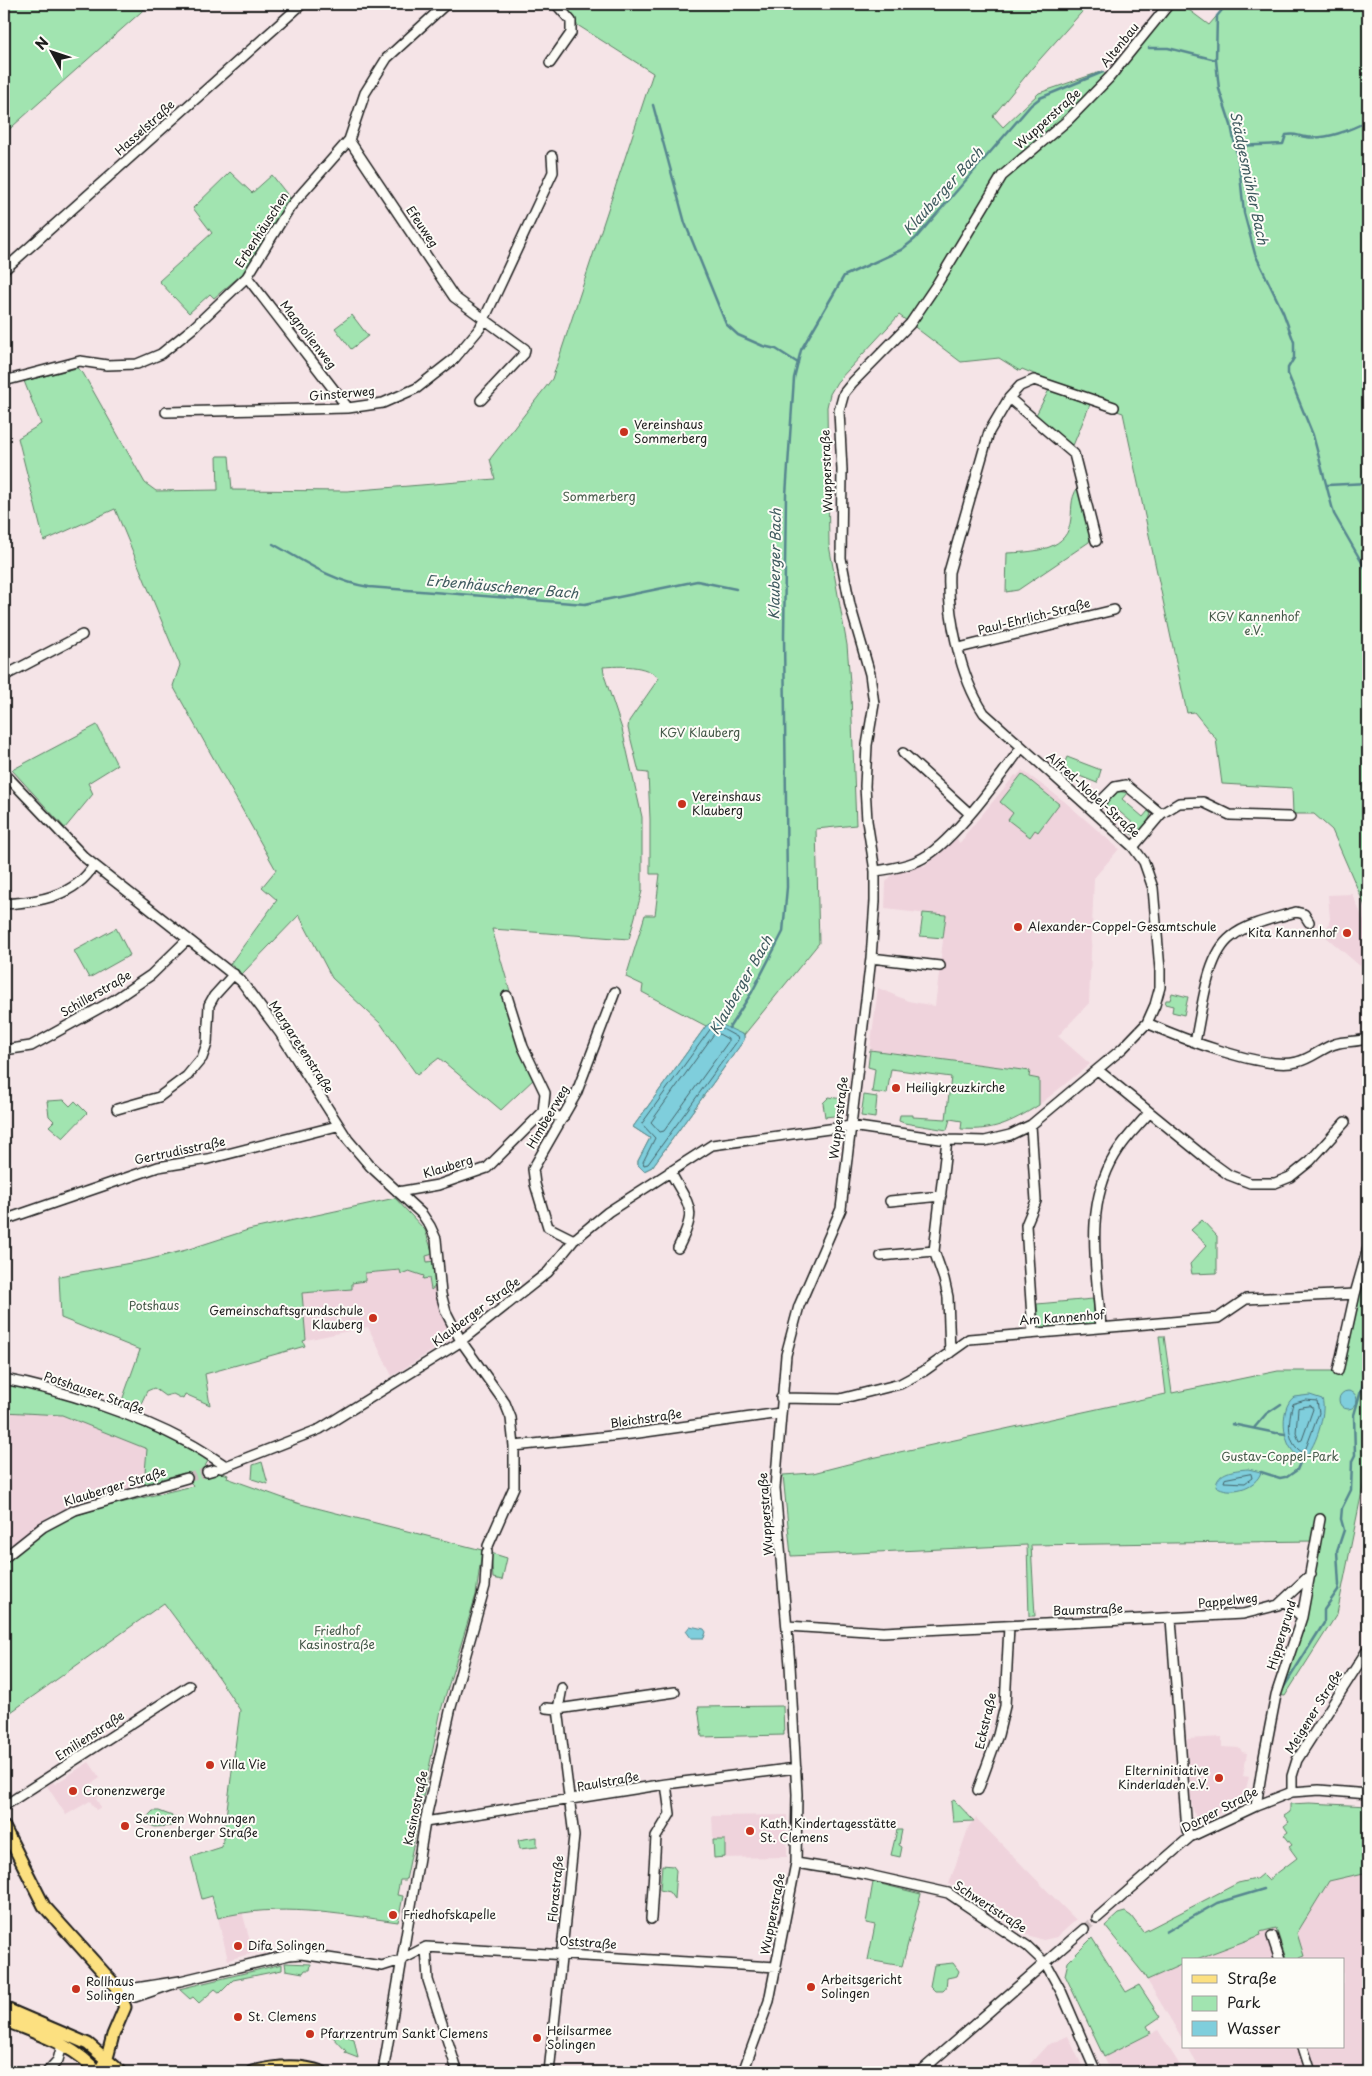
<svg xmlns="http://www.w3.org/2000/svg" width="1372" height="2076" viewBox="0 0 1372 2076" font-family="'Playpen Sans',sans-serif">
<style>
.built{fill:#efd3dc}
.green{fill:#a1e4b0;stroke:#5e8066}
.water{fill:#7fcedc;stroke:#57878f}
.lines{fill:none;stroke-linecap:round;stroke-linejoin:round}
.shore{stroke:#446369;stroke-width:1}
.stream{stroke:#57878f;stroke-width:2.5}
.minor-tunnel{stroke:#cabcbe;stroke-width:9;stroke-dasharray:9 4.5;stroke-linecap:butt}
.minor-casing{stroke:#1c1c1c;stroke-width:12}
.major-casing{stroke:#1c1c1c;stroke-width:15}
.minor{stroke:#fdfcf7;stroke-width:9}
.major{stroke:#fce080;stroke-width:11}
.poi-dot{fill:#c8321e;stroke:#fdfcf7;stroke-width:2}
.labels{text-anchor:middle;stroke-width:4;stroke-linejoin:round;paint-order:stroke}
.street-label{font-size:12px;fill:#1c1c1c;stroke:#fdfcf7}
.poi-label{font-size:12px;fill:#1c1c1c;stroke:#fdfcf7;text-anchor:start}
.park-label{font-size:12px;fill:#445848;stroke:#fdfcf7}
.water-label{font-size:14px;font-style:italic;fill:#3f5a5f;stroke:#fdfcf7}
</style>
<rect width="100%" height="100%" fill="#f5e4e7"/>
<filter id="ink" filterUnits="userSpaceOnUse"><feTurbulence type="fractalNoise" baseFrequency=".02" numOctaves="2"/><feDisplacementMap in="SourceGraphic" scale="10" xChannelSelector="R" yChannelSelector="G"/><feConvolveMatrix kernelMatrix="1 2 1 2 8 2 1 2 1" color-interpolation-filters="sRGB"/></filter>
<g filter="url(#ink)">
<path class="built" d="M1022 770 1064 801 1119 849 1094 878 1089 1003 1058 1036 1090 1064 1039 1105V1079L1029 1077 1030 1071 870 1050 878 988 908 1001 935 1006 946 916 885 909 886 882 892 875 922 865 924 867 957 838 959 843 964 839 965 835 1015 775 1017 776Z
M1352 894 1368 929V957L1360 966 1325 936 1330 919 1328 895Z
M433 1254 440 1313 452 1338 392 1376 368 1327 306 1340 302 1293 352 1289V1283L365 1273 400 1270 419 1273 427 1262 426 1256Z
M4 1412 62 1415 147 1449 144 1484 74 1505 49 1516 4 1551Z
M1222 1737V1747L1240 1748 1242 1752 1247 1753 1243 1776 1249 1777 1246 1789 1250 1797 1204 1819H1196L1191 1802 1187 1739Z
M89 1762 100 1778 91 1784 99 1796 96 1799 101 1807 96 1810 90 1801 66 1815 47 1786 53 1782 55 1784Z
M787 1815V1857L714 1858 712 1816Z
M976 1818 1076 1920 1057 1937 1043 1940 1028 1935 949 1884 969 1826Z
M1368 1872V2048L1364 2049 1368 2072H1202L1187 2047H1343V1960H1294L1304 1956 1296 1933 1329 1881Z
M242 1911 253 1953 228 1960 218 1918Z
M1277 1928 1287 1960H1194L1261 1935 1260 1932Z
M1183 1964V2040L1147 1980Z
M1158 2030 1184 2072H1111L1104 2057Z
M1068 2036 1085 2072H1017L1029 2065 1047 2045Z"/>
<path class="green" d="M4 4H150L4 134Z
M556 4H1089L1033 67 993 116 1003 127 1039 93 1103 71 1109 78 1169 4H1181L1209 25 1227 4H1368V913L1332 830 1314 814H1293L1292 788 1222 784 1216 739 1194 712 1187 713 1123 413 1091 402 1072 448 1036 415 1053 382 1022 369 1020 371 999 358 961 362 899 315 837 382 830 394 827 407 829 545 847 645 851 695 856 825 816 829 819 943 744 1035V1040L652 1167 644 1171 638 1165V1161L650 1138 633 1127 706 1026 642 992 643 985 626 977 645 915H655L660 874H650V819L648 773 639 772 628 728 629 721 659 678C645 664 621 666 603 667L605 678 622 729 642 817V891L629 939 492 929 535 1078 501 1110 439 1058 417 1075 381 1024 332 978 299 915 242 974 230 964 277 900 262 887 276 870 173 686 180 665 115 509 44 541 18 438 41 424 24 381 77 368 83 373 145 483 156 491 218 490 217 456H229L232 490 347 491 495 479 490 459 552 379 653 73 571 21Z
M230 172 252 193 272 175 290 198 247 270 214 298 210 294 189 313 159 281 212 233 193 208Z
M352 315 368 336 351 349 335 328Z
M1078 487 1091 536 1089 542 1018 590 1006 592 1007 553C1028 552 1065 552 1070 524 1073 510 1069 500 1078 487Z
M97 725 117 765 88 783 93 794 65 828 12 770Z
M1067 757 1101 770 1097 783 1062 769Z
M1022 774 1059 804 1038 832 1035 830 1030 837 1008 820 1013 813 1000 802Z
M1118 791 1127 793 1122 799 1143 817 1148 811 1151 814C1147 825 1143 830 1132 835L1129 832 1135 825 1114 807 1109 813 1106 805Z
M923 913 946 915 943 938 920 936Z
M116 928 130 955 89 978 74 951Z
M1172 993 1188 997 1184 1015 1172 1012 1173 1006 1165 1004 1166 1000H1170Z
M870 1050 1030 1071 1029 1077 1039 1079V1105C1009 1124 992 1131 961 1129L962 1121 950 1119 947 1130 904 1123 899 1121 900 1115H913V1117L946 1119 951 1077 891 1069 887 1094 872 1092 875 1069 868 1067Z
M864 1095 877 1097 875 1118 861 1116Z
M829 1097 842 1099V1109L834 1116 825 1117 823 1103Z
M64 1100 70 1106 75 1101 87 1113 63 1138 49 1126 54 1121 49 1116 47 1101Z
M395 1198 425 1230 433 1254 426 1256 427 1262 434 1261 436 1286 431 1290 429 1278 423 1279 424 1276 409 1271 401 1274 400 1270 365 1273V1281L352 1283V1289L302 1293 306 1340 303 1341 305 1346 205 1374 210 1405 185 1394 183 1399 173 1394 165 1396 154 1388 147 1391 136 1414 120 1406 140 1350 61 1318 59 1276 147 1260 186 1250 248 1230Z
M1202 1220 1217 1236V1273L1192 1274 1190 1264 1207 1245 1191 1230Z
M1368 1248V1462L1337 1614 1285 1696 1276 1695 1302 1617 1313 1541 1031 1545 1035 1616H1029L1027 1545 791 1556 783 1475 813 1473 872 1458 1166 1394 1159 1336H1164L1172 1393 1278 1371H1338Z
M1093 1299 1095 1323 1039 1327 1037 1304Z
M4 1384C65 1394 156 1427 208 1461L205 1466 228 1475 227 1478 297 1503 482 1550 476 1595 441 1710 406 1880H400L397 1895 403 1896 398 1922C338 1914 278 1902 218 1918L212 1896 202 1899 191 1857 222 1847 240 1710 205 1658 164 1603 4 1717V1563L61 1520 103 1507 193 1486 184 1473 144 1484 147 1449 62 1415 4 1412Z
M262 1462 268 1484 252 1479 253 1465Z
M491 1553 507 1558 502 1580 493 1578Z
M783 1706 784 1735 702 1737 698 1707Z
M954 1800 974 1821 953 1822 951 1802Z
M1309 1803 1368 1806V1872L1329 1881 1297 1933 1304 1956 1294 1960 1286 1959 1276 1928 1260 1932 1261 1935 1194 1960H1183V1964L1147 1980 1143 1973 1105 1926 1118 1914 1125 1912 1131 1916 1143 1932 1238 1883 1256 1879 1262 1874 1268 1880 1297 1858 1289 1847 1292 1845 1284 1835 1288 1832 1284 1826 1289 1822 1284 1816 1290 1812V1804Z
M153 1811H159L175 1817 171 1826 155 1827 146 1823 148 1816Z
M897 1830H902L899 1845 902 1847 900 1857 891 1855Z
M537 1837V1847L520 1849 518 1840Z
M713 1840H725V1857L714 1858Z
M662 1865 673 1866 676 1870 674 1899 669 1892 660 1890Z
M873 1882 921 1894 902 1966 868 1960 875 1925 866 1923Z
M1092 1938 1126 1992 1139 1985 1160 2017 1147 2026 1151 2033 1104 2057 1065 1975 1068 1962Z
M285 1963 311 1964 310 1970H305L303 1973 286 1970Z
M953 1963 959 1971 957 1976 947 1978 946 1988 943 1991H935L930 1986 934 1965Z
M282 1964V1970L233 1980 220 1993 215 1989 199 2003 193 1997 190 1999 179 1989Z
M336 2032 354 2039 358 2058 345 2053 346 2051 332 2036Z"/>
<path class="water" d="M714 1021 744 1035V1040L652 1167 644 1171 638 1165V1161L650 1138 633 1127 706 1026Z
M1339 1400a9 9 0 1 1 18 0a9 9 0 1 1-18 0Z
M1310 1395 1322 1399C1327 1411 1315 1453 1302 1458 1282 1451 1278 1408 1294 1397Z
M1248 1469 1261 1472C1256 1489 1229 1495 1216 1486 1218 1471 1235 1470 1248 1469Z
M690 1626 704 1629 706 1632 704 1638H691L686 1631Z"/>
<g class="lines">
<path class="shore" d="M713 1026H717L737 1037 738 1040 648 1164 644 1165 643 1162 655 1138 642 1124Z
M717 1033 728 1039V1042L664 1131 660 1132 651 1122 714 1034Z
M1306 1400 1317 1401 1319 1413 1306 1448 1302 1452C1286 1443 1288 1419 1293 1404Z
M1311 1406 1313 1409 1302 1440 1299 1441 1296 1433 1298 1408Z
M1251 1474 1252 1478 1245 1483 1224 1482 1225 1479Z"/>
<path class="stream" d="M1227 4 1217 16 1216 60 1219 89 1231 125 1239 165 1244 213 1255 254 1283 312 1294 342V358L1288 368V374L1313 435 1334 514 1368 573
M1149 48H1168L1216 60
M653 105 685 223 726 324 738 335 763 346 776 349 798 363
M1235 146 1283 144 1286 135C1295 133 1298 136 1306 137 1327 140 1350 130 1368 121
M1327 485 1368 483
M273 544C304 561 333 582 369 587L585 604 697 581 736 589
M729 1028 752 992 783 932 787 887 784 636 786 495 794 378 801 350 844 276 901 250 915 239 1031 105 1040 98 1103 72
M1232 1424 1276 1433
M1254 1428 1266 1414 1281 1404
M1278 1433 1285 1434
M1261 1472 1280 1478 1285 1477
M1287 1477 1297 1470 1302 1458
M1282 1690 1324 1623V1610L1338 1590 1339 1585 1337 1551 1344 1530 1341 1519 1342 1508 1351 1490 1352 1461 1355 1455 1354 1415 1368 1366
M1166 1932 1217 1903 1264 1889"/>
<path class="minor-tunnel" d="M187 1478 207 1472
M1084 1929 1097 1918"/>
<defs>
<path id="minor" d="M550 63 571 33V21L556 4
M349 140 454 297 525 349 524 354 481 400
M4 270 302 4
M247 277 348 408
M4 381 80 361 107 365 137 364 161 354 193 328 247 277 290 207 349 140 365 93 387 58 446 4
M1009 398 1074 454 1096 541
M166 412 348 408 383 403 417 388 454 359 480 328 553 172 552 156
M959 648 1114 610
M4 676 82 635
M903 753 969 813
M4 773 84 857 241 981 280 1033 348 1140 371 1167 422 1214 430 1226 436 1239 441 1294 446 1312 461 1341 505 1403 511 1418 514 1446V1487L488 1546
M1092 810 1115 787 1126 785 1161 814
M1133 847 1161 814 1179 803 1203 802 1230 815 1290 817
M875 871C891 869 909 866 923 858 954 841 1000 777 1021 748
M4 904C37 902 75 897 94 865
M871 958 940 966
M507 996 523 1047 545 1093 543 1112 563 1118
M1147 1023C1178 1037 1265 1071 1297 1062 1311 1059 1322 1048 1335 1044 1346 1040 1357 1043 1368 1038
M1195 1042C1202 1012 1206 956 1231 937 1248 923 1276 918 1296 912L1304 914 1309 922
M4 1050 31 1046 114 1000 151 975 188 939
M1099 1071 1207 1159 1229 1175 1250 1183H1275L1290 1177 1310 1161 1345 1122
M117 1109 159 1097 187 1076 202 1058 207 1044 209 1005 214 996 234 974
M1031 1125 1036 1201 1026 1225 1033 1333
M947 1140 934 1251 944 1279 948 1297 950 1353
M670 1171C689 1208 699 1207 678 1248
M398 1192 438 1185 487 1168 543 1112
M890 1201 941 1196
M4 1220 158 1167 208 1159 337 1126
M574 1240 548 1227 535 1184 533 1169 576 1094 615 992
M881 1256 934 1251
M1101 1328C1097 1270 1083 1208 1115 1155 1124 1139 1138 1126 1149 1113
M1338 1371 1355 1294 1368 1248
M4 1379C62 1390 135 1414 187 1442 201 1449 213 1458 226 1466
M781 1398 840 1399 900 1384 924 1371 969 1339 1218 1318 1246 1299 1355 1294
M514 1446 631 1434 780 1413
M221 1468 320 1429 457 1344 548 1272 574 1240 608 1212 712 1145 851 1126 947 1140 985 1141 1010 1135 1031 1125 1123 1048 1147 1023 1155 1005 1160 987V970L1153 888 1144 862 1133 847 984 713C960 677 947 615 949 572L989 432 1009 398 1020 386 1034 380 1114 407
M207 1472 214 1470
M4 1558 43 1527 75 1510 187 1478
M1284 1601 1302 1617
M1171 1619 1187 1831 1190 1837
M787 1626 883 1632 1243 1614 1278 1605 1311 1574
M546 1708 558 1709 675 1692
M1264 1757 1276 1695 1302 1617 1320 1519
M978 1790 998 1735 1005 1706 1009 1626
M1292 1792V1776L1297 1760 1368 1649
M4 1806 189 1686
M1256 1806 1263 1762
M425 1822 666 1784 796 1768
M796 1863 864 1874 948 1893 1027 1946 1046 1964 1061 1991 1096 2072
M1097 1918 1190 1837 1256 1806 1292 1792 1319 1790 1368 1794
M651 1919 656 1837 670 1814 666 1784
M1272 1936 1280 1960
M426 1947 428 1980 456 2067
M115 1985 136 1988 180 1981 289 1955 301 1954 382 1966 401 1960 426 1947 776 1967
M117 1986 135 1997 173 1984
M1303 2047 1311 2072
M47 2072 58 2060 62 2045
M383 2072 425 1822 451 1707 485 1586 487 1552
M549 2072 574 1836 558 1709 562 1688
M743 2072 769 2001 796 1863 797 1794 790 1665 775 1488 786 1355 799 1306 841 1209 871 958 875 901V871L867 821 865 786 867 745 874 704 870 674 850 605 841 558 842 470 839 411 844 393 853 382 910 324 937 284 1002 176 1068 120 1109 78 1169 4
M920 2072 1084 1929"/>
<path id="major" d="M4 1827 44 1906 115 1985 125 2007 113 2035 107 2058 99 2072
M4 2008 88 2044 121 2072
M4 2020C36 2034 74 2044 97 2072
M252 2072C275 2066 300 2064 322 2072"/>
</defs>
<use href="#minor" class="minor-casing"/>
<use href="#major" class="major-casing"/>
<use href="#minor" class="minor"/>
<use href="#major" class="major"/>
</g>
</g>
<g class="poi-dot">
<circle cx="624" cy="432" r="5"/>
<circle cx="682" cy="804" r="5"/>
<circle cx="1018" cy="927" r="5"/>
<circle cx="1347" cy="933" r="5"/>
<circle cx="896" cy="1088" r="5"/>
<circle cx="373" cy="1318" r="5"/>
<circle cx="210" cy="1765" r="5"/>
<circle cx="1219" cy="1778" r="5"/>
<circle cx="73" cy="1791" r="5"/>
<circle cx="125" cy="1826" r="5"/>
<circle cx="750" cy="1831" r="5"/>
<circle cx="393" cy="1915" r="5"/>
<circle cx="238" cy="1946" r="5"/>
<circle cx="811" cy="1987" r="5"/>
<circle cx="76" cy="1989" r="5"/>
<circle cx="238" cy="2017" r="5"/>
<circle cx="310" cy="2034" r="5"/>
<circle cx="537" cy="2038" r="5"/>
</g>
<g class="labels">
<g class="street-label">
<text transform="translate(1120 45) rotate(-51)" y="4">Altenbau</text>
<text transform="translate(1048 119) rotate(-42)" y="4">Wupperstraße</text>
<text transform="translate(145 128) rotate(-42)" y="4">Hasselstraße</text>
<text transform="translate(422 227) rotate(56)" y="4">Efeuweg</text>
<text transform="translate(262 230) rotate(-57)" y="4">Erbenhäuschen</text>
<text transform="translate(308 335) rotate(52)" y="4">Magnolienweg</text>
<text transform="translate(342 394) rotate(-5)" y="4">Ginsterweg</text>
<text transform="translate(827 471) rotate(-92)" y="4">Wupperstraße</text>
<text transform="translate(1034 617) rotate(-14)" y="4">Paul-Ehrlich-Straße</text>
<text transform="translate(1093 795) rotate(42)" y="4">Alfred-Nobel-Straße</text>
<text transform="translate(96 994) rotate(-30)" y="4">Schillerstraße</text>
<text transform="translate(301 1047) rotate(57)" y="4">Margaretenstraße</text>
<text transform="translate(548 1117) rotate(-60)" y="4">Himbeerweg</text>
<text transform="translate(839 1118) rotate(-83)" y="4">Wupperstraße</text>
<text transform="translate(180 1151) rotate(-12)" y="4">Gertrudisstraße</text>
<text transform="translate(448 1167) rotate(-17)" y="4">Klauberg</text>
<text transform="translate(476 1312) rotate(-37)" y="4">Klauberger Straße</text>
<text transform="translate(1062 1318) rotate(-4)" y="4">Am Kannenhof</text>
<text transform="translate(94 1393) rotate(19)" y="4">Potshauser Straße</text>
<text transform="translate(646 1419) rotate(-8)" y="4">Bleichstraße</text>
<text transform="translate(115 1487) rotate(-17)" y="4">Klauberger Straße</text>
<text transform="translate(766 1514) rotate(-94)" y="4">Wupperstraße</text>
<text transform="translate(1228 1601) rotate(-6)" y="4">Pappelweg</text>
<text transform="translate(1088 1610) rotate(-2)" y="4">Baumstraße</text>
<text transform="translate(1282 1635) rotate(-73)" y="4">Hippergrund</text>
<text transform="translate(1314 1712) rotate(-58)" y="4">Meigener Straße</text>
<text transform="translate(986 1721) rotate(-77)" y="4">Eckstraße</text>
<text transform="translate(90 1736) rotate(-33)" y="4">Emilienstraße</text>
<text transform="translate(608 1782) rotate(-10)" y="4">Paulstraße</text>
<text transform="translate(416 1808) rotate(-78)" y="4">Kasinostraße</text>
<text transform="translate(1220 1810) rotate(-27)" y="4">Dorper Straße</text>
<text transform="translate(556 1889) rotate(-84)" y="4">Florastraße</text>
<text transform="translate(990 1907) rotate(33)" y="4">Schwertstraße</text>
<text transform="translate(773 1914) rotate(-79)" y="4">Wupperstraße</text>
<text transform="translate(588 1943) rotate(4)" y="4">Oststraße</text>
</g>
<g class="poi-label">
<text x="634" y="429">Vereinshaus<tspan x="634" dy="14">Sommerberg</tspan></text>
<text x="692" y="801">Vereinshaus<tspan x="692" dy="14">Klauberg</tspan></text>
<text x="1028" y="931">Alexander-Coppel-Gesamtschule</text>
<text x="1337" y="937" text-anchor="end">Kita Kannenhof</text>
<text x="906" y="1092">Heiligkreuzkirche</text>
<text x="363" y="1315" text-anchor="end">Gemeinschaftsgrundschule<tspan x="363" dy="14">Klauberg</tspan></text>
<text x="220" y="1769">Villa Vie</text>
<text x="1209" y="1775" text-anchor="end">Elterninitiative<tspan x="1209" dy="14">Kinderladen e.V.</tspan></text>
<text x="83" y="1795">Cronenzwerge</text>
<text x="135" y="1823">Senioren Wohnungen<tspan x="135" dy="14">Cronenberger Straße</tspan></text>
<text x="760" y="1828">Kath. Kindertagesstätte<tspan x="760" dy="14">St. Clemens</tspan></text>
<text x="403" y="1919">Friedhofskapelle</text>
<text x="248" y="1950">Difa Solingen</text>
<text x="821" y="1984">Arbeitsgericht<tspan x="821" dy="14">Solingen</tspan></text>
<text x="86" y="1986">Rollhaus<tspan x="86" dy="14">Solingen</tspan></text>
<text x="248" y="2021">St. Clemens</text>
<text x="547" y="2035">Heilsarmee<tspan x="547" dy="14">Solingen</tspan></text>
<text x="320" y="2038">Pfarrzentrum Sankt Clemens</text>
</g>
<g class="park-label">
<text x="599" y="501">Sommerberg</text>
<text x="1254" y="621">KGV Kannenhof<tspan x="1254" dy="14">e.V.</tspan></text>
<text x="700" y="737">KGV Klauberg</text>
<text x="154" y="1310">Potshaus</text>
<text x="1280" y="1461">Gustav-Coppel-Park</text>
<text x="337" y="1635">Friedhof<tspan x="337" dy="14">Kasinostraße</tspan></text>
</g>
<g class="water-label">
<text transform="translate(1249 178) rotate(78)" y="5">Städgesmühler Bach</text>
<text transform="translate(943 191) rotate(-48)" y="5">Klauberger Bach</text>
<text transform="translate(775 564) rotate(-89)" y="5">Klauberger Bach</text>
<text transform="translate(502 587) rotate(5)" y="5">Erbenhäuschener Bach</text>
<text transform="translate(741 985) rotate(-60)" y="5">Klauberger Bach</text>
</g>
</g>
<rect width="1372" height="2076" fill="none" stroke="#fdfcf7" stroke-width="20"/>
<rect x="10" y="10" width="1352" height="2056" fill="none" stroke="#1c1c1c" stroke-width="2" filter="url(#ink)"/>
<rect x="1182" y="1958" width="162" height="90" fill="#fdfcf7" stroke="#a3a29f"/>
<rect x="1192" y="1975" width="25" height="8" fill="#fce080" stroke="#a3a29f"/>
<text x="1227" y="1984" font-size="15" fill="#1c1c1c">Straße</text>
<rect x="1192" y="1996" width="25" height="15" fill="#a1e4b0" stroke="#a3a29f"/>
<text x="1227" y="2008" font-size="15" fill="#1c1c1c">Park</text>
<rect x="1192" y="2021" width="25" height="15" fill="#7fcedc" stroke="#a3a29f"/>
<text x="1227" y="2034" font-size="15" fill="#1c1c1c">Wasser</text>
<g transform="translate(52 52) rotate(310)" stroke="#fdfcf7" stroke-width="4" paint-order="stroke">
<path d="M0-4L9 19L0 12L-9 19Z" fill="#1c1c1c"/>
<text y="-8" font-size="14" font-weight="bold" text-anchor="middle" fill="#1c1c1c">N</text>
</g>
</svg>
